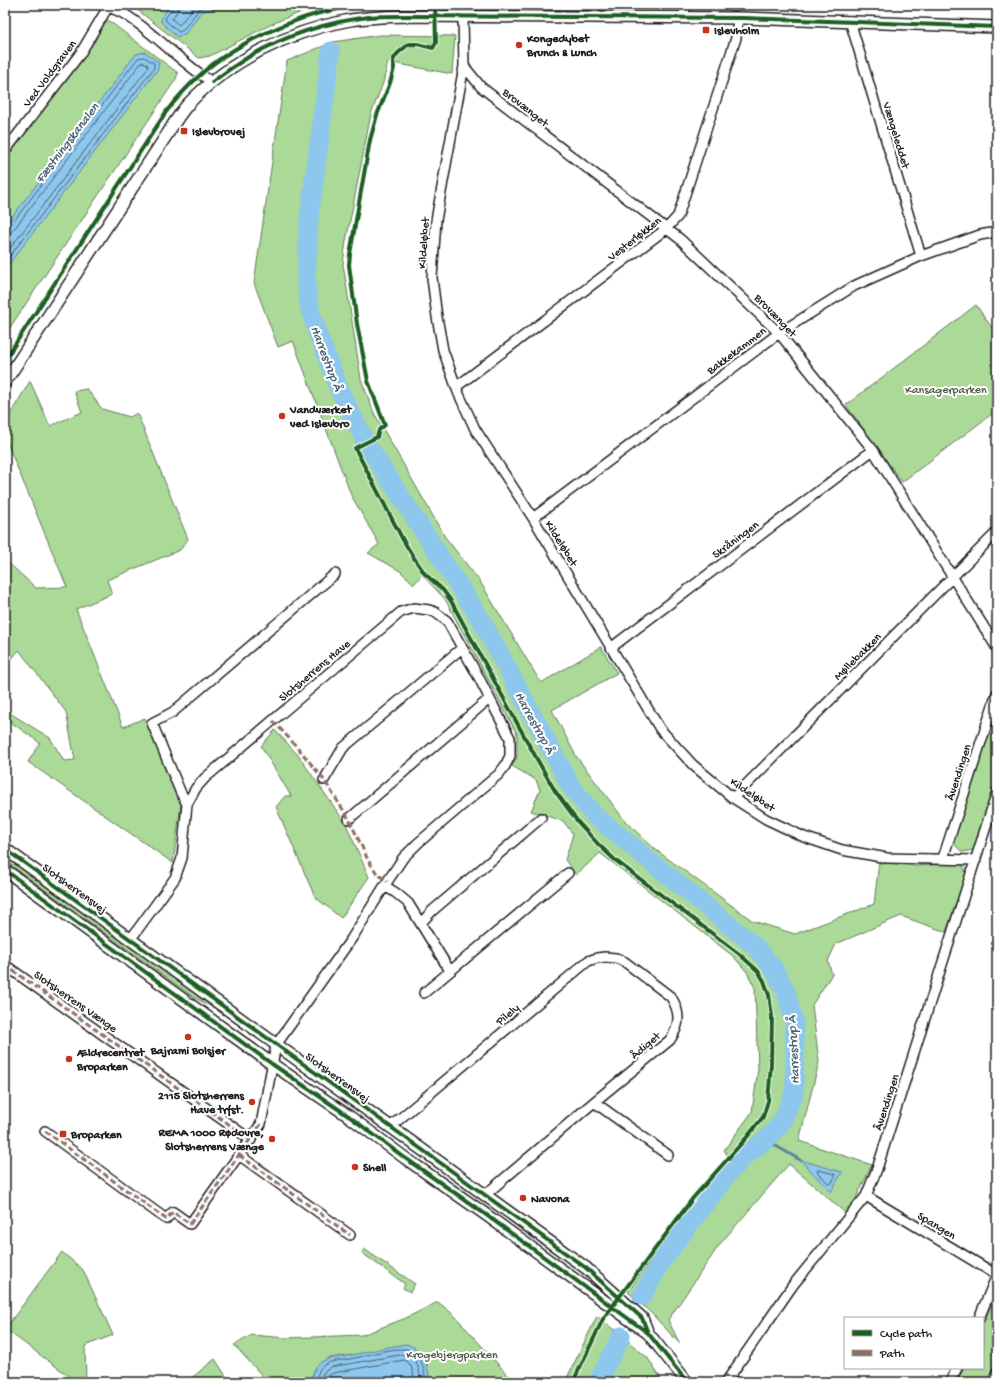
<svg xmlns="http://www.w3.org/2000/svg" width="1002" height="1387" viewBox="0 0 1002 1387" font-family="'Gochi Hand',sans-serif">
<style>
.green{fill:#abd998;stroke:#647a5a}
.water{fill:#8dc7ed;stroke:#608399}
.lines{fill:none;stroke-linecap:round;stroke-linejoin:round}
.shore{stroke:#496070;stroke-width:1}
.stream{stroke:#608399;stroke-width:3}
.river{stroke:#8dc7ed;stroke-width:19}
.minor-casing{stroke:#1c1c1c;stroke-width:12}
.tertiary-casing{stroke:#1c1c1c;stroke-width:14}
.minor{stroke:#fff;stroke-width:9}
.tertiary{stroke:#fff;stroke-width:11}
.quiet{stroke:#8d6e63;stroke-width:3;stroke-dasharray:6 3;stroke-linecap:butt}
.cycleway-casing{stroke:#fff;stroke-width:6}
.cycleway{stroke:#1b5e20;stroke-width:4}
.poi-dot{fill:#c8321e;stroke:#fff;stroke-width:1.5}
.labels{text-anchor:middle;stroke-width:4;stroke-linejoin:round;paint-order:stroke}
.poi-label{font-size:12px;font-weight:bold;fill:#1c1c1c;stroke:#fff;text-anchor:start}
.street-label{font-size:12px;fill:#1c1c1c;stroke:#fff}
.park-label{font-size:12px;fill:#4e5e47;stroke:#fff}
.water-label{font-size:13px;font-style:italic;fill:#496070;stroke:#fff}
</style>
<rect width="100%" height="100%" fill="#fff"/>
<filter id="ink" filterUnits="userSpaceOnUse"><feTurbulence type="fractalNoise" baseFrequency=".025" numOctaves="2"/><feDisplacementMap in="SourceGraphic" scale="8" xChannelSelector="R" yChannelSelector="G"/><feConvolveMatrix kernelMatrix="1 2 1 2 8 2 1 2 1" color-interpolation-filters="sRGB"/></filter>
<g filter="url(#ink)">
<path class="green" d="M131 5H330C287 12 248 37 210 56L199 58Z
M105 18 178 73 176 79 5 335V158L95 41Z
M380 35 455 36 452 74 388 62 383 83 371 114 346 241 343 264 361 379 374 413 445 537 479 580 541 683 601 647 617 673 552 710 576 756 626 822 656 850 753 921 795 934 874 904 879 862 915 866 959 863 964 867 966 875 946 932 901 916 836 944 828 961 832 974 812 1005 819 1062 799 1141 872 1165 855 1200 844 1212 789 1164 720 1244 668 1320 680 1344 651 1313 628 1292C660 1246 695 1202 730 1159L724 1150 752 1112 758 1068 755 988 747 972 733 956 600 853 576 875 565 860 573 834 563 821 531 811 540 790 536 780 512 766 517 757V734L445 599 422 575 414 584 400 571 368 553 379 544 351 495 293 341 278 347 254 283 287 61 333 42Z
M976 305 997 335V410L902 482 846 405Z
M30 381 50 426 82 412 74 391 87 389 102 409 130 417 137 413 188 539 180 550 107 580 112 594 76 609 123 727 145 718 181 804 173 863 28 762 40 743 5 718V710L50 738 64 761 75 760 66 712 19 650 5 667V560L36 588 67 587 5 438V423Z
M997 703V776L974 850 962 852 952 842Z
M275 730 298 755 346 824 369 877 341 918 315 897 276 807 285 796H291L261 746Z
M5 854 215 1006 213 1008 192 996 5 861Z
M364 1249 415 1284 410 1292 403 1288 405 1284 362 1253Z
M62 1252 83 1270 113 1335 85 1346 86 1382H77L5 1329Z
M997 1293V1357L988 1382H957L964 1368H983V1325Z
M438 1302 454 1315 514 1382H430L426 1362 347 1356 328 1358 313 1373 312 1382H268L234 1345 252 1335 286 1338 362 1335 406 1318Z
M597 1316 647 1357 663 1382H565Z
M215 1359 230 1382H190L189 1380Z"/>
<path class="water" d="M171 5H224L201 12 185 34 177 37 161 22 162 16Z
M145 52 159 62 158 69 9 264 5 299V226L136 54Z
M800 1160 842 1172 831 1192Z
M406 1344C426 1350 427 1364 430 1382H312C312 1375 314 1367 320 1363 328 1357 338 1358 347 1356 367 1352 386 1347 406 1344Z"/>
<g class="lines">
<path class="shore" d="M173 5C173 11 166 14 165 20L179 32 183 30 199 9 211 5
M178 5V10L172 19 179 25 196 5
M5 228 10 226 138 58 144 57 154 63V68L6 261 5 267
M5 233H10L14 229 141 63 143 62 148 65V68L5 255
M818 1170 835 1174V1176L831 1184 828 1183 818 1173Z
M316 1382C317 1376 318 1370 323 1366 331 1360 341 1361 350 1359 367 1356 387 1348 405 1349 407 1349 411 1350 413 1351 423 1358 424 1371 426 1382
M321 1382 323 1373 331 1367 405 1354C418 1357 419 1370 421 1382
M327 1382 328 1376 333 1373 404 1360C413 1363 413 1374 415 1382"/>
<path class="stream" d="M766 1140 800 1160"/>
<path class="river" d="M331 51 309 219 306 283 310 310 319 337 340 391 366 443 480 618 572 788 595 816 756 947 773 968 786 991 794 1022 795 1055 794 1093 782 1122 766 1140 747 1154 729 1172 661 1262 642 1296
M598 1382 621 1336"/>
<defs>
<path id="minor" d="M104 5C111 8 119 11 126 15 157 35 181 63 212 82
M463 17 464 66 436 220 432 278 437 317 443 350 458 392 475 429 533 518 660 729 693 765 733 798 766 819 804 837 842 850 887 858 976 860
M684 18 685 5
M850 21 921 256
M464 66 481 87 680 239 779 333 873 450 997 648
M5 151 80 54 108 7
M456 387 666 229 678 216 736 38 738 18
M533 518 779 333 854 286 921 256 980 235 997 232
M612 647 873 450
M324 780 343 748 462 648
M733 798 997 532
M187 804 180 791 152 723 173 712 335 574
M349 819 489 699
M943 858 997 693
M385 886 396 893 408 903 450 971
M421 923 432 911 541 818
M5 965 251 1140
M424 993 568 873
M594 1102 668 1155
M390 1127 588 961 597 958 605 957 616 958 625 962 671 997C681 1013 680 1025 670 1040L594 1102 485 1195
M45 1131 166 1219 173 1212 190 1224 261 1124 276 1045 352 938 387 882 403 858 418 843 499 774 505 766 510 756V738L477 674 447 621 435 612 429 610 414 608 401 612 205 778 196 788 187 804 182 858 175 878 130 940
M239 1155 350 1235
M866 1196 997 1275
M979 1318 997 1275
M726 1382 793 1285 866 1196 877 1169 997 792
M950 1382 957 1368
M993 1382 997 1372"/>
<path id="tertiary" d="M5 382 168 133C174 123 181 112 189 103 229 61 288 32 345 21 365 17 385 17 405 16L744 18 997 27
M5 849 485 1195 586 1268 642 1318 648 1333
M5 870 272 1064 350 1117 405 1158 485 1214 648 1333 687 1382"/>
</defs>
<use href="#minor" class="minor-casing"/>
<use href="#tertiary" class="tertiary-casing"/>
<use href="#minor" class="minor"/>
<use href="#tertiary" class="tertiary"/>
<path class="quiet" d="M273 721 299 749 324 780 349 819 368 860 376 872 387 882
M5 965 251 1140
M45 1131 166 1219 173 1212 190 1224 261 1124
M239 1155 350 1235"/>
<defs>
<path id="cycleway" d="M435 5 436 43 433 48 417 44H409L398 53 393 60 394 68 390 83 377 115 370 140 350 254 349 265 357 324 368 381 385 425 379 430 377 437 355 448 403 540 414 558 425 574 443 590 451 601 529 745 555 791 578 822 598 844 615 860 738 953 758 971 764 981 769 995 772 1016 771 1064 768 1101 763 1117 747 1137 693 1198 603 1319 573 1382
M212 82C224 73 237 64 250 56 287 35 326 22 369 17 381 16 393 16 405 16L744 18 997 27
M5 357 8 355 166 112C176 99 187 87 199 76 232 45 293 17 338 9 350 7 362 6 374 5
M5 849 485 1195 586 1268 642 1318 648 1333
M5 870 272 1064 350 1117 405 1158 485 1214 648 1333 687 1382"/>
</defs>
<use href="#cycleway" class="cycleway-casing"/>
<use href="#cycleway" class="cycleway"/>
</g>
</g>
<g class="poi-dot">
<rect x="702" y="26" width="8" height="8" rx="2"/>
<circle cx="519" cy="45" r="4"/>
<rect x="180" y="127" width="8" height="8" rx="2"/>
<circle cx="282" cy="416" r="4"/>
<circle cx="188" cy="1037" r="4"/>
<circle cx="69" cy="1059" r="4"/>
<circle cx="252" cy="1102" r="4"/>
<rect x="59" y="1130" width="8" height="8" rx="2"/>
<circle cx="272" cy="1139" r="4"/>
<circle cx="355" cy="1167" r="4"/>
<circle cx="523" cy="1198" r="4"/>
</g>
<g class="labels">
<g class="poi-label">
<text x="714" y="34">Islevholm</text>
<text x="527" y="42">Kongedybet<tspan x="527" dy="14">Brunch &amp; Lunch</tspan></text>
<text x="192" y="135">Islevbrovej</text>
<text x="290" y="413">Vandværket<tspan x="290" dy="14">ved Islevbro</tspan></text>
<text x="188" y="1054" text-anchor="middle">Bajrami Bolsjer</text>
<text x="77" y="1056">Ældrecentret<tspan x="77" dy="14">Broparken</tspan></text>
<text x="244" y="1099" text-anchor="end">2115 Slotsherrens<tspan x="244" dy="14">Have trfst.</tspan></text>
<text x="264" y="1136" text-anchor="end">REMA 1000 Rødovre,<tspan x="264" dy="14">Slotsherrens Vænge</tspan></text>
<text x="71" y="1138">Broparken</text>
<text x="363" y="1171">Shell</text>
<text x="531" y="1202">Navona</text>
</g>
<g class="street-label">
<text transform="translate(49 73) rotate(-53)" y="4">Ved Voldgraven</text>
<text transform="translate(526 107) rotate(38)" y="4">Brovænget</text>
<text transform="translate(897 135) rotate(73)" y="4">Vængeleddet</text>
<text transform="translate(634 238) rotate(-38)" y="4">Vesterløkken</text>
<text transform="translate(423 243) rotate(-86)" y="4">Kildeløbet</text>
<text transform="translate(776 315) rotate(46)" y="4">Brovænget</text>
<text transform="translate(736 350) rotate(-37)" y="4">Bakkekammen</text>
<text transform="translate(735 539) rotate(-37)" y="4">Skråningen</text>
<text transform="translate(562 543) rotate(58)" y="4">Kildeløbet</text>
<text transform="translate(857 656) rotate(-45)" y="4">Møllebakken</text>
<text transform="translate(314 670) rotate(-40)" y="4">Slotsherrens Have</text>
<text transform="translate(958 772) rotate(-72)" y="4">Åvendingen</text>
<text transform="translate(753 794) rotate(34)" y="4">Kildeløbet</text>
<text transform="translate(75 888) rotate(36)" y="4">Slotsherrensvej</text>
<text transform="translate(76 1001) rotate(35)" y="4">Slotsherrens Vænge</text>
<text transform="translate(507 1014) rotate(-40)" y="4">Pilely</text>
<text transform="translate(645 1045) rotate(-40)" y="4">Ådiget</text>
<text transform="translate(338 1077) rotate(36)" y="4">Slotsherrensvej</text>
<text transform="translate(886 1102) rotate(-72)" y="4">Åvendingen</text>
<text transform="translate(937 1225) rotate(31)" y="4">Spangen</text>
</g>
<g class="park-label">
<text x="946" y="393">Kansagerparken</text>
<text x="452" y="1358">Krogebjergparken</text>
</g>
<g class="water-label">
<text transform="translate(66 142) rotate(-53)" y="5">Fæstningskanalen</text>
<text transform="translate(328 358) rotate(69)" y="5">Harrestrup Å</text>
<text transform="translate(536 722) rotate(61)" y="5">Harrestrup Å</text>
<text transform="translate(792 1050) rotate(-93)" y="5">Harrestrup Å</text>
</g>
</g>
<rect width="1002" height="1387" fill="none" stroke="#fff" stroke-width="20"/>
<rect x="10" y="10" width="982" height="1367" fill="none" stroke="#1c1c1c" stroke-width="1.5" filter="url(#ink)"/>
<rect x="844" y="1317" width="140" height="52" fill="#ffffff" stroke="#a4a4a4"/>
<rect x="852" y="1330" width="20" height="6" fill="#1b5e20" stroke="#a4a4a4"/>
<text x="880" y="1337" font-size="12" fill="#1c1c1c">Cycle path</text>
<rect x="852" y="1350" width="20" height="6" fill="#8d6e63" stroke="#a4a4a4"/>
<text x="880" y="1357" font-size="12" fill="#1c1c1c">Path</text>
</svg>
